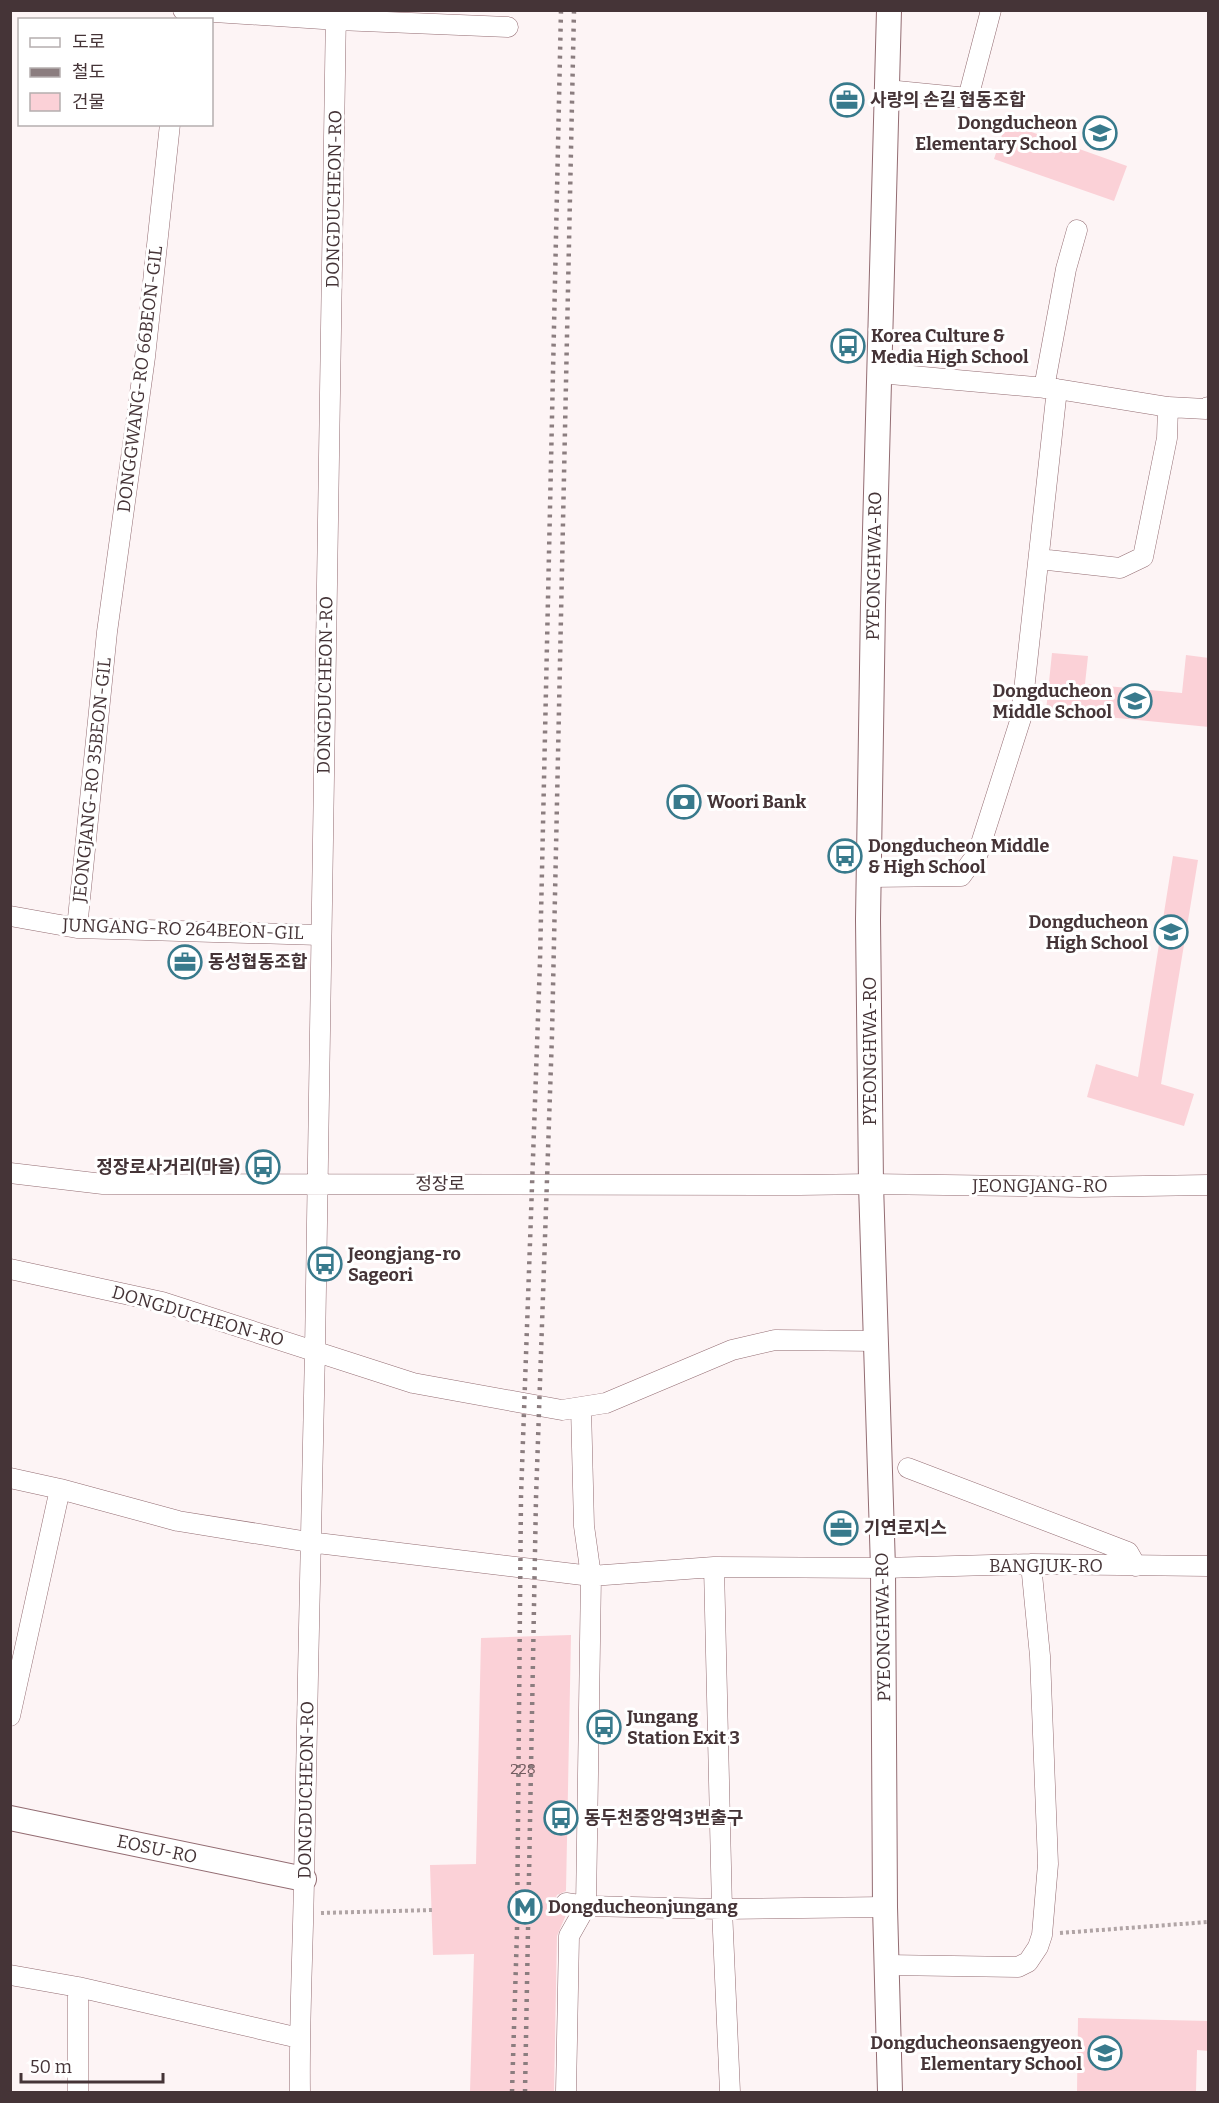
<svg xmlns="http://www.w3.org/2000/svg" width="1219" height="2103" viewBox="0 0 1219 2103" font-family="Bitter,'Noto Sans KR',serif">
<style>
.building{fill:#fbd1d7}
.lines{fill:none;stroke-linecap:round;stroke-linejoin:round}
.minor-casing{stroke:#936c72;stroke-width:21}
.major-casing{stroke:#936c72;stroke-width:26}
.path{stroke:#b0a4a5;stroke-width:4;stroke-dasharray:3 3;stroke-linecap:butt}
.minor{stroke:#fff;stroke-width:20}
.major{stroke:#fff;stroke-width:24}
.rail{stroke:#8b7d7f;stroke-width:4.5;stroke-dasharray:3 6;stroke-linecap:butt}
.labels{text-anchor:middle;stroke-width:6;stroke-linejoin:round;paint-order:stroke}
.number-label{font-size:15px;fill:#725b5f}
.poi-label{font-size:18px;font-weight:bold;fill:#453437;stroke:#fff;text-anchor:start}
.street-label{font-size:18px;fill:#453437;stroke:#fff}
</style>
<rect width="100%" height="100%" fill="#fdf4f5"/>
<path class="building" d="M1006 123 1127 166 1114 201 994 159Z
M1052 653 1088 656 1085 684 1182 693 1186 655 1209 658V727L1046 711Z
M1173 856 1198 860 1161 1084 1194 1094 1184 1126 1087 1097 1096 1064 1138 1077Z
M571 1635 566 1891 557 1895 554 1902 558 1912 566 1915 557 1936 554 2092H470L474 1954 433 1955 430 1865 476 1864 481 1638Z
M1078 2018 1209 2021V2051L1197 2050 1196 2092H1077Z"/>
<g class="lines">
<defs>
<path id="minor" d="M183 10 338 20 508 27
M887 90 968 98 991 10
M1044 388 1066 269 1077 230
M1057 389 1168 407 1206 409 1208 407
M1039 559 1120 568 1143 557 1167 438 1168 407
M869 877 961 876 978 853 1021 718 1057 389 879 373
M10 916 77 928 320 935
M77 928 107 632 145 357 170 124
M10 1173 103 1184 799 1185 871 1184 1081 1187 1208 1185
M10 1269 162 1302 413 1383 562 1410 606 1403 732 1350 775 1340 877 1341
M908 1468 1128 1552 1136 1566
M10 1478 60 1489 178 1521 309 1542 591 1576 584 1526 581 1407
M714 1567 722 1909 730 2092
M10 1716 60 1489
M885 1907 722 1909 586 1906 591 1576 714 1567 883 1568 1031 1564 1208 1566
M887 1965 1018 1967 1028 1962 1038 1947 1042 1935 1048 1864 1040 1656 1031 1564
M10 1975 78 1987 299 2038
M78 2092V1987
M300 2092C299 2021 303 1950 304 1878 308 1702 310 1526 315 1350L336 10
M566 2092 569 1936 586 1906 566 1903"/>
<path id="major" d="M889 10 873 605 868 920 871 1184 883 1568 885 1907 890 2092
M10 1818 304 1879"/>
</defs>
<use href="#minor" class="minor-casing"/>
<use href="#major" class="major-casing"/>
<path class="path" d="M321 1913 432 1910
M1060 1933 1208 1922"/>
<use href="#minor" class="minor"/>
<use href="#major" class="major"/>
<path class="rail" d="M512 2092 517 1931 521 1496 540 961 561 10
M525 2092 536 1498 552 1035 574 10"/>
</g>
<defs>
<symbol id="office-ring" viewBox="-11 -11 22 22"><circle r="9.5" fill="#fff" stroke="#387a8c" stroke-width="1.5"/><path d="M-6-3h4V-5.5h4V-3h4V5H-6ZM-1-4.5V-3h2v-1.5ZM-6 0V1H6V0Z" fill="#387a8c"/></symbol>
<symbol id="school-ring" viewBox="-11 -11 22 22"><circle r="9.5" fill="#fff" stroke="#387a8c" stroke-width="1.5"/><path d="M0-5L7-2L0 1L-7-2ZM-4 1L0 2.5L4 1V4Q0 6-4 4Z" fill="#387a8c"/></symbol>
<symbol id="bus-ring" viewBox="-11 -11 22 22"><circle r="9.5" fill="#fff" stroke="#387a8c" stroke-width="1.5"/><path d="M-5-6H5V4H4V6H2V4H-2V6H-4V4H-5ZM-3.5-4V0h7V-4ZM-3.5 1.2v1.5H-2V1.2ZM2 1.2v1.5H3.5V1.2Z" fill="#387a8c"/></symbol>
<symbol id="bank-ring" viewBox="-11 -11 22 22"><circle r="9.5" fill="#fff" stroke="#387a8c" stroke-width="1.5"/><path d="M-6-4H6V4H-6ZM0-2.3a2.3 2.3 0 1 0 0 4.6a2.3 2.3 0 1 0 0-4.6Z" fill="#387a8c"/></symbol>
<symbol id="metro-ring" viewBox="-11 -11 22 22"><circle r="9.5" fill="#fff" stroke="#387a8c" stroke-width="1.5"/><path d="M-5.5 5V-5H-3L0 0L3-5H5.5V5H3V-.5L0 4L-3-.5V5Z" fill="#387a8c"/></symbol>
</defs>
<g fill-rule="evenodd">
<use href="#office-ring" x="828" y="81" width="38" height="38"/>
<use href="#school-ring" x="1081" y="114" width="38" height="38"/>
<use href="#bus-ring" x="829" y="327" width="38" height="38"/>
<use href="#school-ring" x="1116" y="682" width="38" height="38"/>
<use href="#bank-ring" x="665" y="783" width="38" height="38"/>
<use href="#bus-ring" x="826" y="837" width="38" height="38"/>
<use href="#school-ring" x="1152" y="913" width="38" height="38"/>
<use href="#office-ring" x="166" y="943" width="38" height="38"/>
<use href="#bus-ring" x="244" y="1148" width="38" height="38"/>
<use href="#bus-ring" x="306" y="1245" width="38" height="38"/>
<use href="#office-ring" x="822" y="1509" width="38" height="38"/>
<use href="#bus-ring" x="585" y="1708" width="38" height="38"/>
<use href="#bus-ring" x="542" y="1799" width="38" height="38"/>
<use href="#metro-ring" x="506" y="1888" width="38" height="38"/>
<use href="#school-ring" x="1086" y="2034" width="38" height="38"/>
</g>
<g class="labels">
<g class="number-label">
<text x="523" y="1774">228</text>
</g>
<g class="poi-label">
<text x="870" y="106">사랑의 손길 협동조합</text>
<text x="1077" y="129" text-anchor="end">Dongducheon<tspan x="1077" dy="21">Elementary School</tspan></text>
<text x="871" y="342">Korea Culture &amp;<tspan x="871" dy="21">Media High School</tspan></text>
<text x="1112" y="697" text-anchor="end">Dongducheon<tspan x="1112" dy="21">Middle School</tspan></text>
<text x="707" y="808">Woori Bank</text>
<text x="868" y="852">Dongducheon Middle<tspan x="868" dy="21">&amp; High School</tspan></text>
<text x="1148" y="928" text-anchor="end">Dongducheon<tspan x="1148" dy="21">High School</tspan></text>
<text x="208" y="968">동성협동조합</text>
<text x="240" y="1173" text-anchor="end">정장로사거리(마을)</text>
<text x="348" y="1260">Jeongjang-ro<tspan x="348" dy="21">Sageori</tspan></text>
<text x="864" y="1534">기연로지스</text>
<text x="627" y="1723">Jungang<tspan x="627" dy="21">Station Exit 3</tspan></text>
<text x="584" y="1824">동두천중앙역3번출구</text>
<text x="548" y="1913">Dongducheonjungang</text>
<text x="1082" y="2049" text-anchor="end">Dongducheonsaengyeon<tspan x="1082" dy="21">Elementary School</tspan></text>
</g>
<g class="street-label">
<text transform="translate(334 199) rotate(-89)" y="6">DONGDUCHEON-RO</text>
<text transform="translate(140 379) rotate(-83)" y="6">DONGGWANG-RO 66BEON-GIL</text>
<text transform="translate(874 566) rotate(-89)" y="6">PYEONGHWA-RO</text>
<text transform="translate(325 685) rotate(-89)" y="6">DONGDUCHEON-RO</text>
<text transform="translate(92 780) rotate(-84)" y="6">JEONGJANG-RO 35BEON-GIL</text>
<text transform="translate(183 929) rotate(2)" y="6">JUNGANG-RO 264BEON-GIL</text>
<text transform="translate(870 1051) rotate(-90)" y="6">PYEONGHWA-RO</text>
<text x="440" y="1190">정장로</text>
<text x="1040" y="1192">JEONGJANG-RO</text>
<text transform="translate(198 1316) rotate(16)" y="6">DONGDUCHEON-RO</text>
<text x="1046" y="1572">BANGJUK-RO</text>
<text transform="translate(883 1627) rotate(-91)" y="6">PYEONGHWA-RO</text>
<text transform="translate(306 1790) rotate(-89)" y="6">DONGDUCHEON-RO</text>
<text transform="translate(157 1849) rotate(12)" y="6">EOSU-RO</text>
</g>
</g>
<rect width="1219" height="2103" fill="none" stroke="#453437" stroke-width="24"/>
<rect x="18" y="18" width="195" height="108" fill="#ffffff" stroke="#b5aeaf" stroke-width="1.5"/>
<rect x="30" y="38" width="30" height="9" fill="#ffffff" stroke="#b5aeaf" stroke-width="1.5"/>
<text x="72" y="48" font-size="18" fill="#453437">도로</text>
<rect x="30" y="68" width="30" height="9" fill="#8b7d7f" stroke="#b5aeaf" stroke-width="1.5"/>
<text x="72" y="78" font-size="18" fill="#453437">철도</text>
<rect x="30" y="93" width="30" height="18" fill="#fbd1d7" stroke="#b5aeaf" stroke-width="1.5"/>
<text x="72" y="108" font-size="18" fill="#453437">건물</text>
<path d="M21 2073v9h142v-9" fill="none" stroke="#453437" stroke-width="3"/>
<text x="30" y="2073" font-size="18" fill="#453437" stroke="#ffffff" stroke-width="4.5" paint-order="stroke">50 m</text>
</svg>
